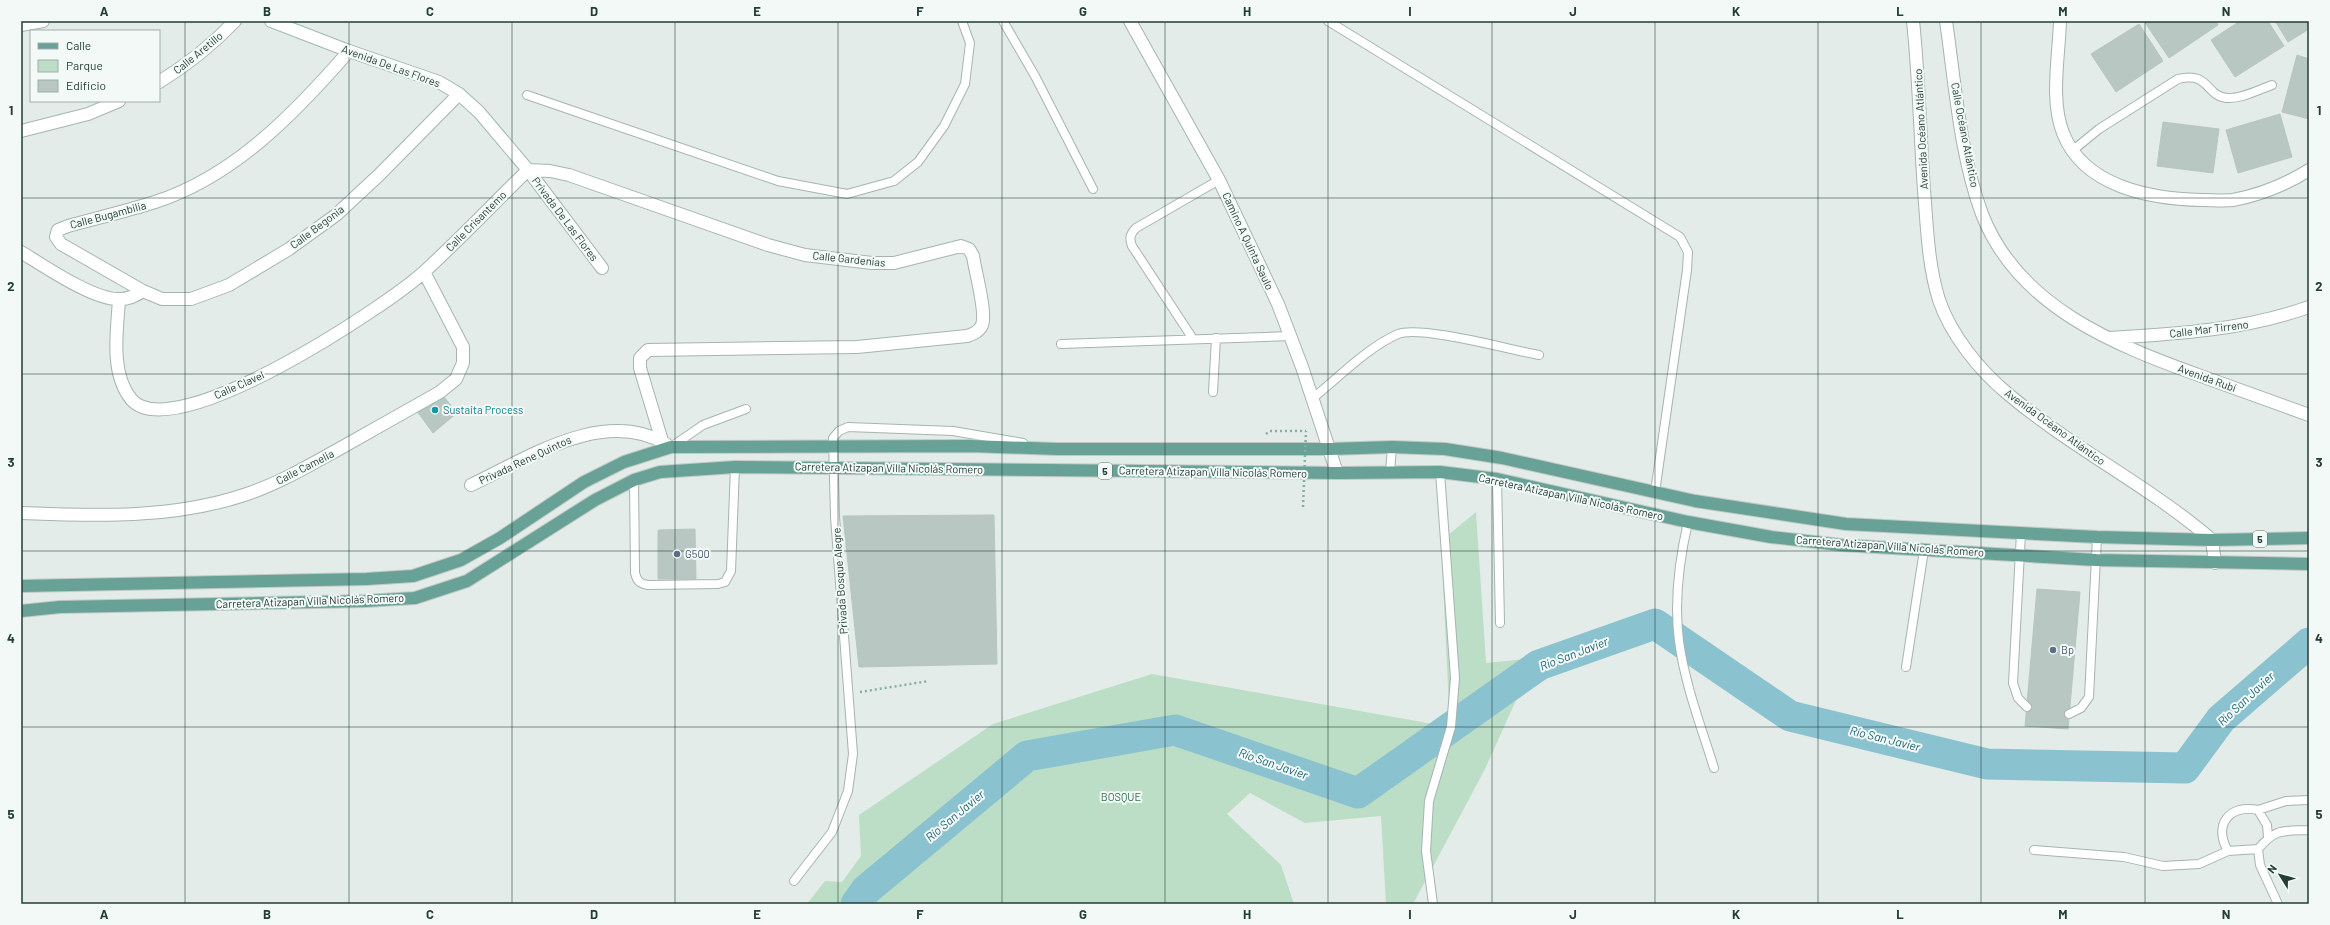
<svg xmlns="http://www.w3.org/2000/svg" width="2330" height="925" viewBox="0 0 2330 925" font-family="Barlow,sans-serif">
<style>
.green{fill:#bcddc6}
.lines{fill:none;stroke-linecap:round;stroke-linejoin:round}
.river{stroke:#8bc2d0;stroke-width:31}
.building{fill:#b8c7c2;stroke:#b5c6c0}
.lane-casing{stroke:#a6b4af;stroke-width:10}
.street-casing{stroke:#a6b4af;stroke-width:14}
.secondary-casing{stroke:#a1b8b1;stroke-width:14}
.primary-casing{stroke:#c1c9c7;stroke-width:14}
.path{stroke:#83afa4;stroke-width:2.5;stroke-dasharray:2 3;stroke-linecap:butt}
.lane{stroke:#fff;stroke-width:8}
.street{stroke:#fff;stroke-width:12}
.secondary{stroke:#fff;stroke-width:12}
.primary{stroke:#68a195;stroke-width:12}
.path-bridge{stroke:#83afa4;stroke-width:2.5;stroke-dasharray:2 3;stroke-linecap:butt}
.grid{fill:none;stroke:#233d37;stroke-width:1;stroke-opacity:0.55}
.culture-dot{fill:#0f9aa8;stroke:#f3f9f6;stroke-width:1.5}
.service-dot{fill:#5c6f8a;stroke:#f3f9f6;stroke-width:1.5}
.labels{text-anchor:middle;stroke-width:4;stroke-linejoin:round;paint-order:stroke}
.shield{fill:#f3f9f6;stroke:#617570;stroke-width:1}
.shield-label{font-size:10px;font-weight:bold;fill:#233d37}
.street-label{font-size:11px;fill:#233d37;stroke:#f3f9f6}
.culture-label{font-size:11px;fill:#0d838f;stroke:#f3f9f6;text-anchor:start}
.service-label{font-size:11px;fill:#4e5e75;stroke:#f3f9f6;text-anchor:start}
.park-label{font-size:11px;fill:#2d744c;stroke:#f3f9f6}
.water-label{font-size:12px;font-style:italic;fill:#1d6579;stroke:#f3f9f6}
.neatline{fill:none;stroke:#233d37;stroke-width:1.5}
.grid-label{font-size:13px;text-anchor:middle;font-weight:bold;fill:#233d37}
</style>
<rect width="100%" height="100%" fill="#e3ece8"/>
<path class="green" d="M1476 512 1486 663 1535 658 1485 769 1413 904H1386L1381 816 1305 823 1250 793 1227 814 1281 865 1294 904H807L825 881 842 882 861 856 859 815 993 724 1152 674 1450 727 1441 541Z"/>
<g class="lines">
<path class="river" d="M856 904 866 890 1027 756 1175 730 1358 793 1539 665 1655 624 1790 716 1987 764 2185 768 2221 719 2309 643"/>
</g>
<path class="building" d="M2144 21H2216L2218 25 2169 58Z
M2240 21H2268L2284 46 2235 77 2211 40Z
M2275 21H2309V29L2288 42Z
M2139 24 2163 61 2116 92 2091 54Z
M2297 55 2309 59V119L2282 112Z
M2280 114 2292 157 2238 173 2226 130Z
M2163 122 2219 129 2213 173 2157 166Z
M440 392 457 413 433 433 414 407Z
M994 515 997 664 859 667 843 516Z
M695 529 696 579H658V530Z
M2037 589 2080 592 2068 729 2025 726Z"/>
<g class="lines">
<defs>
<path id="lane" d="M1003 21 1035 76 1093 189
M1328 21 1680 237 1688 252 1687 270 1655 492
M527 95 778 181 847 194 894 181 918 162 944 126 965 84 970 43 962 21
M2072 151 2099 129 2178 79C2210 71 2205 96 2227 98 2241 99 2258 90 2272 85
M1193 339 1132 246C1129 238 1130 234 1136 228L1219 180
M1061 344 1290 336
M1213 392 1216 338
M1313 398C1338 378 1368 347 1398 334 1420 325 1511 350 1539 355
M671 447 703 425 746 409
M1390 472 1392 447
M1497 479 1500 623
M634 480 635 573C637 581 640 584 648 585L718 584 725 582 731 571 735 467
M1688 522C1679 561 1674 602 1679 641 1685 685 1701 726 1714 768
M2021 533 2013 683 2018 698 2027 707
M1906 667 1924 550
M2069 714 2081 708 2089 697 2097 537
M2258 810 2286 801 2309 800
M2034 850 2124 857 2163 866 2199 864 2228 851 2258 849
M2228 851C2213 825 2229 804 2258 810L2267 825 2268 837
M794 881 832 832 848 791 853 754 835 517 833 438 839 431 848 427 953 431 1023 443
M1433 904 1426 851 1429 801 1451 727 1455 678 1440 472
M2278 904 2260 865 2258 849C2276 828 2283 831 2309 830"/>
<path id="street" d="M1130 21 1219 180 1278 304 1302 367 1337 473
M1913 21C1919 77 1920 134 1924 190 1927 227 1928 265 1939 300 1951 335 1979 370 2008 394 2072 448 2148 485 2212 540L2215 563
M1946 21C1955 83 1960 155 1982 214 2018 307 2115 345 2201 376 2237 389 2273 402 2309 415
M2060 21C2059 56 2050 100 2063 133 2084 187 2151 199 2202 200 2212 200 2223 201 2233 200 2260 195 2285 185 2309 170
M21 25 43 21
M349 51C296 112 235 176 155 202 127 211 97 218 68 226L58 230 56 237 61 244 143 291 162 299H191L229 285 289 249 336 215 379 175 459 94
M159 82C187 65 212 45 235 21
M21 131 88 114 119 101
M528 170 550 171 569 175 768 245 805 255 872 263H894L961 246 969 249 973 256C975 271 987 313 982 325 979 332 973 334 967 336L857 347 648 350 640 358V368L662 441
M528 170 602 268
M21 252C44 266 95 301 120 299 129 299 135 296 143 291
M119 300C117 331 110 373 131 399 172 449 388 305 424 272 460 239 493 204 528 170
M2109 338C2178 334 2243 330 2309 307
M471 485C528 458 604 407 666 444
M21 513C96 516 172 519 244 495 278 484 308 466 339 449 373 430 406 411 440 392L456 379 463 363V347L424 272"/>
<path id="secondary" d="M271 21 349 51 439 82 459 94 479 112 528 170"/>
<path id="primary" d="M21 586 366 579 413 576 461 560 500 538 584 482 624 462 671 447 971 446 1057 449H1330L1392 447 1445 449 1502 458 1695 501 1846 524 2097 537 2212 540 2309 538
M21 611 60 607 365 601 415 598 467 581 595 500 634 480 660 472 735 467 1337 473 1440 472 1497 479 1688 522 1771 537 1841 545 2096 560 2309 564"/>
</defs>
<use href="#lane" class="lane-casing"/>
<use href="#street" class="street-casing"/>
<use href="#secondary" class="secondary-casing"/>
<use href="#primary" class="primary-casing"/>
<path class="path" d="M1266 434 1270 431H1306
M860 692 929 681"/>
<use href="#lane" class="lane"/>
<use href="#street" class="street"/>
<use href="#secondary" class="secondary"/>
<use href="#primary" class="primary"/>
<path class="path-bridge" d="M1303 507 1306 431"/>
</g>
<path class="grid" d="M185 21V904M349 21V904M512 21V904M675 21V904M838 21V904M1002 21V904M1165 21V904M1328 21V904M1492 21V904M1655 21V904M1818 21V904M1981 21V904M2145 21V904M21 198H2309M21 374H2309M21 551H2309M21 727H2309"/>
<circle class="culture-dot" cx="435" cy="410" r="4"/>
<g class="service-dot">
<circle cx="677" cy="554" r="4"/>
<circle cx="2053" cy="650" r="4"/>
</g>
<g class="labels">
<g class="shield">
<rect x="1098" y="463" width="14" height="16" rx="3"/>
<rect x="2253" y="531" width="14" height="16" rx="3"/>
</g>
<g class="shield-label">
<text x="1105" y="475">5</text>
<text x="2260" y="543">5</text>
</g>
<g class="street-label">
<text transform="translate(198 53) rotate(-39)" y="4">Calle Aretillo</text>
<text transform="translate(391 66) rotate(20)" y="4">Avenida De Las Flores</text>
<text transform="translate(1921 129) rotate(-93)" y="4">Avenida Océano Atlántico</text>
<text transform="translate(1965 135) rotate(79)" y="4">Calle Océano Atlántico</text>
<text transform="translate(108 215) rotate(-15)" y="4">Calle Bugambilia</text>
<text transform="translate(565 219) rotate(53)" y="4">Privada De Las Flores</text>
<text transform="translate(476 221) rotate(-45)" y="4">Calle Crisantemo</text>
<text transform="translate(317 227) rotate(-37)" y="4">Calle Begonia</text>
<text transform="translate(1248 241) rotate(65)" y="4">Camino A Quinta Saulo</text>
<text transform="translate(849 259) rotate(6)" y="4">Calle Gardenias</text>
<text transform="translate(2209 329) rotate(-7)" y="4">Calle Mar Tirreno</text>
<text transform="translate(2207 378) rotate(20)" y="4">Avenida Rubí</text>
<text transform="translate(239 385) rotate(-24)" y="4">Calle Clavel</text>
<text transform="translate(2055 427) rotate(36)" y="4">Avenida Océano Atlántico</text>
<text transform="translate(525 460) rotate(-25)" y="4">Privada Rene Quintos</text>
<text transform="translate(305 467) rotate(-27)" y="4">Calle Camelia</text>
<text transform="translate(889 468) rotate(1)" y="4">Carretera Atizapan Villa Nicolás Romero</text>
<text transform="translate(1213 472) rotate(1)" y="4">Carretera Atizapan Villa Nicolás Romero</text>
<text transform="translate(1571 497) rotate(12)" y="4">Carretera Atizapan Villa Nicolás Romero</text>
<text transform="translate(1890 546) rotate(4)" y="4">Carretera Atizapan Villa Nicolás Romero</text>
<text transform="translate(840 581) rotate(-94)" y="4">Privada Bosque Alegre</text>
<text transform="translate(310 601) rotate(-2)" y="4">Carretera Atizapan Villa Nicolás Romero</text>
</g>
<g class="culture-label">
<text x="443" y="414">Sustaita Process</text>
</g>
<g class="service-label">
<text x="685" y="558">G500</text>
<text x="2061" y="654">Bp</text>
</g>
<g class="park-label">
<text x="1121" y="801">BOSQUE</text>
</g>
<g class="water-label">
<text transform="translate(1574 654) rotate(-21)" y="4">Río San Javier</text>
<text transform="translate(2246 699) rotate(-43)" y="4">Río San Javier</text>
<text transform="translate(1885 739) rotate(14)" y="4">Río San Javier</text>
<text transform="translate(1273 764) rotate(19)" y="4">Río San Javier</text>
<text transform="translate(955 816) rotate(-40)" y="4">Río San Javier</text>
</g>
</g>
<rect width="2330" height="925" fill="none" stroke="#f3f9f6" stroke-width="44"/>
<rect x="30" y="30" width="130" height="72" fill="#f3f9f6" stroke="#a0aeaa"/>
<rect x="38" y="43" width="20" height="6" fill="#68a195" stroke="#a0aeaa"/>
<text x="66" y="50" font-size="12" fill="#233d37">Calle</text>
<rect x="38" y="60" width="20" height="12" fill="#bcddc6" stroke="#a0aeaa"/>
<text x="66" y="70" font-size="12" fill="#233d37">Parque</text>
<rect x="38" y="80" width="20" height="12" fill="#b8c7c2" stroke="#a0aeaa"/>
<text x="66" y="90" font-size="12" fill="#233d37">Edificio</text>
<g transform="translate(2280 875) rotate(307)" stroke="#f3f9f6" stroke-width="3" paint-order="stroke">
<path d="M0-3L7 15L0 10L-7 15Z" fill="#233d37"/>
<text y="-6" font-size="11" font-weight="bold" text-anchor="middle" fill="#233d37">N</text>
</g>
<rect x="22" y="22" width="2286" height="881" class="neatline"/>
<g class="grid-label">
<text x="104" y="16">A</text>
<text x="267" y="16">B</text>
<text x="430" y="16">C</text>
<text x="594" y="16">D</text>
<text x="757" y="16">E</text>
<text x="920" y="16">F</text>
<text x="1083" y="16">G</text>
<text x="1247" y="16">H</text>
<text x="1410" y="16">I</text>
<text x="1573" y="16">J</text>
<text x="1736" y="16">K</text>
<text x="1900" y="16">L</text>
<text x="2063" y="16">M</text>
<text x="2226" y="16">N</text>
<text x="11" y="115">1</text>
<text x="2319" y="115">1</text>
<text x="11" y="291">2</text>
<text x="2319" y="291">2</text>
<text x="11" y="467">3</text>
<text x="2319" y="467">3</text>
<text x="11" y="643">4</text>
<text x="2319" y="643">4</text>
<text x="11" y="819">5</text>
<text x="2319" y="819">5</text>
<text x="104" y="919">A</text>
<text x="267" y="919">B</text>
<text x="430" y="919">C</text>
<text x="594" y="919">D</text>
<text x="757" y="919">E</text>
<text x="920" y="919">F</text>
<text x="1083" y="919">G</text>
<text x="1247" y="919">H</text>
<text x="1410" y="919">I</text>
<text x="1573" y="919">J</text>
<text x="1736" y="919">K</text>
<text x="1900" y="919">L</text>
<text x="2063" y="919">M</text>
<text x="2226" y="919">N</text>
</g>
</svg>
